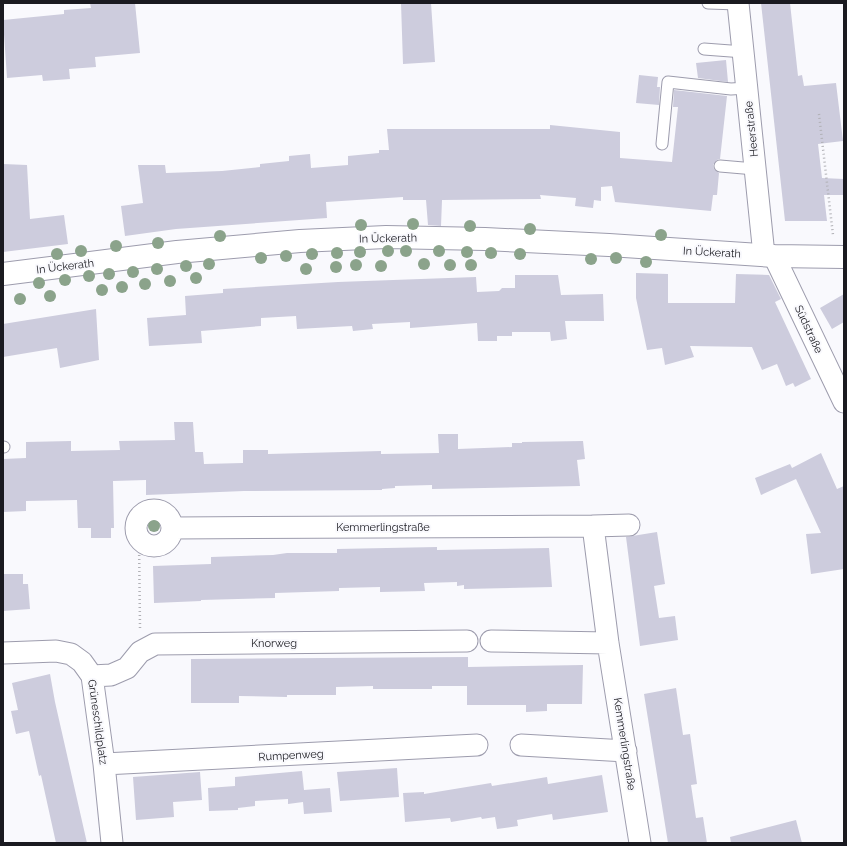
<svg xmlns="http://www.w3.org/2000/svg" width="847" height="846" viewBox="0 0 847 846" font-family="Raleway,sans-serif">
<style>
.building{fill:#cdccdd}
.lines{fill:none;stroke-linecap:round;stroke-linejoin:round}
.service-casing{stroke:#9d9cad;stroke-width:13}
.minor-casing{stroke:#9d9cad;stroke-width:23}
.secondary-casing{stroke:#9d9cad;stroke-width:24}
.path{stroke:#b1b1b6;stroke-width:2.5;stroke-dasharray:1 3;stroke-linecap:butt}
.service{stroke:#fff;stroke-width:11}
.minor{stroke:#fff;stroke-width:21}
.secondary{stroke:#fff;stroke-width:22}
.tree{fill:#8ba38b}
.labels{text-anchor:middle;stroke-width:4;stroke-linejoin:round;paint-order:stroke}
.street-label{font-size:11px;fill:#1a1a20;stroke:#f9f9fd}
</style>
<rect width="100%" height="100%" fill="#f9f9fd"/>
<path class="building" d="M90 3H135L140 53 95 57 96 67 69 69 70 79 43 81 42 75 7 78 3 20 64 14V10L91 8Z
M401 3H431L435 62 403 64Z
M761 3H790L798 76 802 75 804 86 836 83 843 141 818 144 822 178 844 179V195H824L827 221H785Z
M726 60 728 82 698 78 696 63Z
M639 75 658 77 657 87H660L659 105 636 103Z
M674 90 727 96 720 159 717 160 713 165 714 169 719 173 717 195H713L711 211 615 202 612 186 601 187V201L594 200 593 208 575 206 576 198 540 195 541 199 442 200 441 226 428 225 426 200H403V197L326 202 327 218 176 229 125 236 121 206 143 203 138 165H165L166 173 222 171 260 167V164L289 161V156L310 154 311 168 348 165V156L379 153V150H389L387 129H550V125L620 132V158L672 162 678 107H673Z
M3 164 27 165 30 219 64 215 68 244 3 252Z
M636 273 668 274V303H735L736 274 769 275 781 299 775 302 811 379 795 387 793 383 786 386 777 364 762 370 752 347 690 346 694 357 665 365 662 348 647 350 636 298Z
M515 275H558L561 295 603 294 604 321H565L567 339 551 341 550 332H512V336H497V341H478L477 323 410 328V322L372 324 373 329 353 331 352 326 297 329 296 316 261 318V326L201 331 202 343 149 346 147 318 186 315 185 296 223 293V289L338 282 476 277 477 292 499 291 502 288H515Z
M844 294V322L832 329 820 308Z
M96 309 99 360 60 368 57 348 3 357V324Z
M174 422H193L195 452H203L204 464 243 463V450H268V454L381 451V454L439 453 438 434H458V449L512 447V443H522V442L583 441 585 459 577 460 580 486 432 489V485L395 486V488L382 489V490L244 491 146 495V480L113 481 114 528H111V538H91V528H78L77 500 26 501V511L3 512V459L26 458V442L71 441V451L120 450 119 441 175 440Z
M821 453 837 489 844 486V569L811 574 806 534 821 533 796 479 761 495 755 478 790 464 792 468Z
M657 532 665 584 654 586 659 618 675 616 678 640 640 646 626 537Z
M437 547V550L549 548 552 587 464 589V585L457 586V582L424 583 425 591 380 592V587L339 588V591L275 593V598L201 600V601L154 603 153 566 211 564V557L273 555 287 553H337V549Z
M3 574H23V584H28L30 609 3 611Z
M468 657V667L583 665 582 704H547V711L526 712V705H467V686H432V689H373V686L336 687V695H287V697L239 696V703H191V659Z
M50 674 55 702 87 843H56L41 775 39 776 29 731 16 734 11 711 18 710 12 683Z
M676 688 683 735 690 734 697 784 691 785 696 818 703 817 707 843H668L644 694Z
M397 768 399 797 340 801 337 772Z
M302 771 304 790 330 788 332 812 304 814 303 802 288 804V799L255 801V806L238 808V810L209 811 208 788 235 786V777Z
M200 772 202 800 173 802 174 817 136 820 133 777Z
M602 775 608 812 553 820 552 814 534 817 517 820 518 826 497 829 495 817 482 819 481 817 451 822 450 818 405 822 403 793 424 792V794L491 783 492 786 547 777 548 784Z
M796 820 802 843H731L730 837Z"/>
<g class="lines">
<defs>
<path id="service" d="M708 3 738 4
M704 49 744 52
M662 144 668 82 731 89 747 88
M720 166 755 169
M3 447H4"/>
<path id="minor" d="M738 3 764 255
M774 256 844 402
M136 528a18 18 0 1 1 36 0a18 18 0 1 1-36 0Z
M593 526 629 525
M172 528 593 526 608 643 640 843
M491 641 608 643
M3 653 56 651 71 654 82 662 92 676 104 764 112 843
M92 676 111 675 127 668 140 652 155 644 467 641
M521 745 626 751
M104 764 477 745"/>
<path id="secondary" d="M3 274 177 252 300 241 386 237 485 239 609 245 774 256 844 257"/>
</defs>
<use href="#service" class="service-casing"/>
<use href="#minor" class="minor-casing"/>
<use href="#secondary" class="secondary-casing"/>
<path class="path" d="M819 114 833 235
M139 539 140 628"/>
<use href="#service" class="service"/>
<use href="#minor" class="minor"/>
<use href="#secondary" class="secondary"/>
</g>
<g class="tree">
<circle cx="413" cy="224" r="6"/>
<circle cx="361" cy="225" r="6"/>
<circle cx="470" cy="226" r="6"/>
<circle cx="530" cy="229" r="6"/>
<circle cx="661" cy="235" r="6"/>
<circle cx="220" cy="236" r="6"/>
<circle cx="158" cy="243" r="6"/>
<circle cx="116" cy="246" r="6"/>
<circle cx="81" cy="251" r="6"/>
<circle cx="388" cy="251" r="6"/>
<circle cx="406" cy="251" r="6"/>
<circle cx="439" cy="251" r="6"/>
<circle cx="360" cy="252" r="6"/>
<circle cx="467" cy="252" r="6"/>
<circle cx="337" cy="253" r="6"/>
<circle cx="491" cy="253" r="6"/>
<circle cx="57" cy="254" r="6"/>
<circle cx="312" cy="254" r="6"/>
<circle cx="520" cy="254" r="6"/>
<circle cx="286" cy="256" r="6"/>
<circle cx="261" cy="258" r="6"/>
<circle cx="616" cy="258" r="6"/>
<circle cx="591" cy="259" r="6"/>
<circle cx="646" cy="262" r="6"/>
<circle cx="209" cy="264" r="6"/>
<circle cx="424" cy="264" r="6"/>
<circle cx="356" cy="265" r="6"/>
<circle cx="450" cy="265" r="6"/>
<circle cx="471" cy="265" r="6"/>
<circle cx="186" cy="266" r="6"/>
<circle cx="381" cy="266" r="6"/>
<circle cx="336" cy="267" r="6"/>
<circle cx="157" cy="269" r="6"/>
<circle cx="306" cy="269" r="6"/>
<circle cx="133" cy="272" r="6"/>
<circle cx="109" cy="274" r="6"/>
<circle cx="89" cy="276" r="6"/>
<circle cx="196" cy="278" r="6"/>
<circle cx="65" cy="280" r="6"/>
<circle cx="170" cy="281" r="6"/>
<circle cx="39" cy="283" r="6"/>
<circle cx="145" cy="284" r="6"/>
<circle cx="122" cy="287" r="6"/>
<circle cx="102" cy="290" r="6"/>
<circle cx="50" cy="296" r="6"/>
<circle cx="20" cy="299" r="6"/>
<circle cx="154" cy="526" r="6"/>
</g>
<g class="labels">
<g class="street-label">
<text transform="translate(751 129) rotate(-96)" y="4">Heerstraße</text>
<text transform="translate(388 238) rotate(-1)" y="4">In Ückerath</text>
<text transform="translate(712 252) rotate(3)" y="4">In Ückerath</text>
<text transform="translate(65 266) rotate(-7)" y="4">In Ückerath</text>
<text transform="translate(809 329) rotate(65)" y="4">Südstraße</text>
<text x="383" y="531">Kemmerlingstraße</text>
<text x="274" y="647">Knorweg</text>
<text transform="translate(98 722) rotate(82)" y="4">Grüneschildplatz</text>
<text transform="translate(625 744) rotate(81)" y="4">Kemmerlingstraße</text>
<text transform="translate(291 755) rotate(-3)" y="4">Rumpenweg</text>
</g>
</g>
<rect width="847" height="846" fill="none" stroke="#1a1a20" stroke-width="8"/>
</svg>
